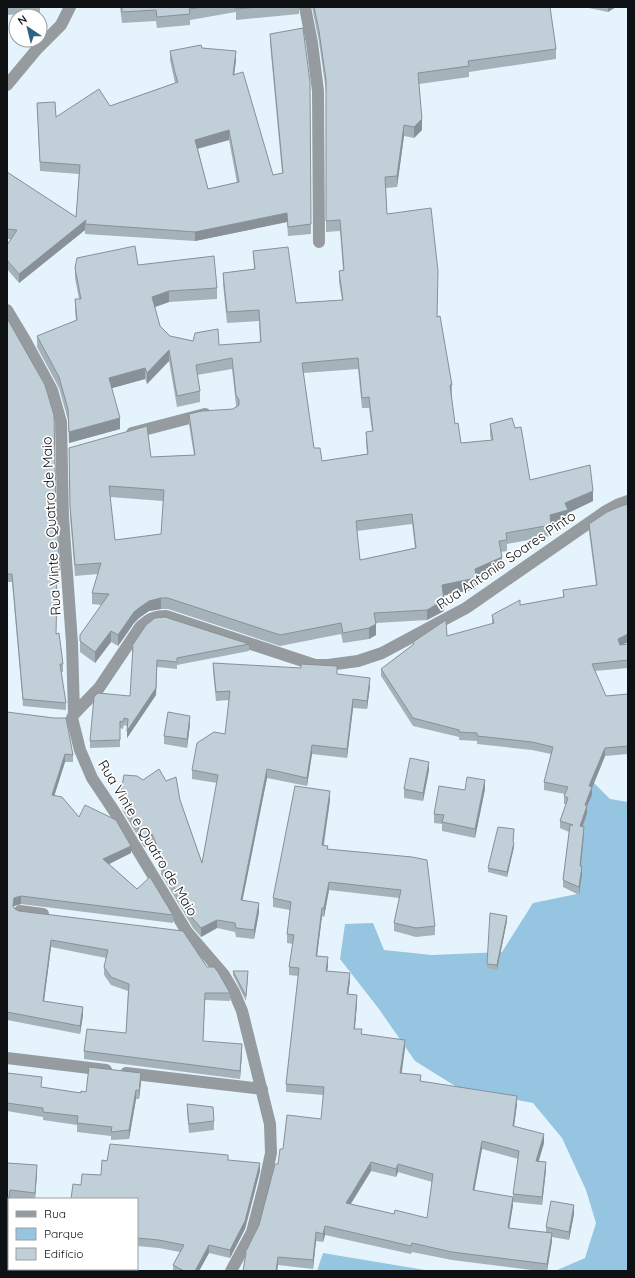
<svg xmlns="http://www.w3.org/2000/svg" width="635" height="1278" viewBox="0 0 635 1278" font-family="Quicksand,sans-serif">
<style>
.green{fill:#96c5e2}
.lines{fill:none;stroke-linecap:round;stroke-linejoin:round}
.minor{stroke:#959b9f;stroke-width:12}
.wall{fill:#a6b2ba;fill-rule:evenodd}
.shaded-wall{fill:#879197}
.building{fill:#c1cfd8;stroke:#879197;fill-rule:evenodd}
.labels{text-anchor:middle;stroke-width:3.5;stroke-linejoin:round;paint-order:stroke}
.street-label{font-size:14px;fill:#0d1114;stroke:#fff}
</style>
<rect width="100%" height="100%" fill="#e5f3fc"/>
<path class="green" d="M590 779 610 799 628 802V1271H555L585 1258 596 1223 586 1190 562 1138 533 1103 460 1089 415 1061 379 1009 340 959 345 924 373 923 384 950 432 955 502 952 533 903 577 894 580 820Z
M7 1248H9V1269H111V1271H7Z
M323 1253 431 1271H317Z"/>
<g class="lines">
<path class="minor" d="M305 7 312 43 318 91 319 242
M7 85 37 49 61 25 70 7
M7 310 25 340 52 390 61 422 63 517 72 643 74 714 72 718 80 750 92 778 114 811 187 932 224 975 234 992 242 1011 270 1124 271 1153 264 1186 252 1232 231 1271
M132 433 205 414
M74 714 99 688 140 627C149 619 154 616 166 616L315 665H328L358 661 382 653 466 608 606 511 617 505 628 501
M20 911 43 914
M7 1058 106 1070
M126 1073 262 1089"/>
</g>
<path class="wall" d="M7 7H40V13L7 15Z
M120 7H299V14L236 20V12L190 20V25L157 28 156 21 122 23Z
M312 7H550L556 49V59L469 72V77L419 84 422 130 414 138 404 136 397 187 386 188 387 214 438 317 452 385V396H451L455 424 461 443 491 440 490 435V424L515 428 530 480 593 501 568 513V521L551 525V536L507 544V551L501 552 502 568 476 579V589L444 595V611L427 620 376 623V635L369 639 343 643 341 634 280 646 168 609H161L149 611 139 618 134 623 118 646 111 642 95 663 80 652V635L102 605 92 604V593L98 574 75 576 70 517 69 448 151 457 194 455 189 425V414L233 409 236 406V405L232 369 197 375 200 391V402L177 407 169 361 147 384 145 379 112 388 120 429 69 443 68 420 59 388 37 347V336L76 321 75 310V299H79L75 278V268L138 265 217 288V299L169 302 155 307 160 326 170 336 193 341 219 345 260 342 259 321 227 323 223 284V273L254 269 253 251 296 303 342 300 339 282V271L343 270 340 231 326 232V91L319 42ZM358 369 362 408H369L372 431 366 432V443L367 454 322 461 314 448 303 373ZM110 497 163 501 161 534 115 540ZM412 524 415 548 360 560 357 531Z
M584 7H616L608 12Z
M270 34 311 224V234L288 236 287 222 195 241 85 234V230L19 283 7 269V245L11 239H7V172L76 217 79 174 40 171 37 103 56 117 110 106 175 83 170 60V51L202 48 236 60 234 75 273 175 282 173 270 43ZM229 140 237 183 208 189 198 149Z
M7 318 56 509 60 569V577L56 578V633L63 664V672H61L66 703V710L23 706 12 582H7Z
M589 524 622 645 628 644V668L595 671 606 696 628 694V754L605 756 592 788V795L587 806V813L583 826 584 834 581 866 582 874 579 895 563 887V880L569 832 560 828V821L566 804H564V796L565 794 544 790V782L551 754 532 750 477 744V741L459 740V737L413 726 381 676V669L413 645V642L447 636 492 624V615L520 605 563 598V590L596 585 589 532Z
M249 644V651L177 665V669L157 667 156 695 127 738V726L124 725 123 729 120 728V747L90 748V741L130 696 133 653H132V646Z
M213 663 337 674 370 686 367 709 353 708 347 758 312 754 307 786 267 778 242 900 259 912 254 939 236 937 235 932 217 928 201 937 193 928 161 874V865L162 864 152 843 144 847 123 811 121 800V791L143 780 166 781 180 800 202 863 217 783 192 779V770L225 734 229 700 216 701 213 671Z
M7 712 73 755V762H65L54 796 79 817 131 853 109 864 137 889 173 915V923L21 904 14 906V907L15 909 19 911 207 967 230 993V1001L205 1000 203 1041 242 1052 240 1079 84 1059V1051L126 1033 128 991 111 985 104 975V967L106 958 51 947 44 1001 83 1015 80 1034 7 1020Z
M190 724 187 748 164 744V736Z
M429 770 423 801 404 798V789Z
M485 789 475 838 442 831V824L434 823V814L465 790Z
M330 800 324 845 328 849 412 857 435 926V935L416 937 394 931V923L399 898 329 890 324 917 322 916 317 956 328 966 327 971 350 981 348 994 357 1003 355 1029 362 1034 405 1048 402 1073 421 1081 517 1104 514 1126 544 1143 539 1161 546 1170 542 1205 513 1202V1194L518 1159 482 1149 474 1190 513 1205 509 1228 546 1232V1227L574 1214 569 1240 552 1237V1241L547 1271H539L452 1260 412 1252 411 1254 325 1235 323 1242 316 1241 313 1269 278 1265 277 1271H243L245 1261V1253L259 1225 283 1149 321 1119 324 1095 286 1092V1084L298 976 289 975V967L293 944 287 943V934L290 910 273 907V898ZM371 1171 396 1177 398 1172 432 1182 427 1218 394 1214 351 1204Z
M514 834 513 842 514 847 507 877 488 872V868Z
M507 921 497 970 487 968V964Z
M233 971 248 976 246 1001 233 975Z
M7 1073 42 1087 81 1093 141 1082 139 1099H136L129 1139 111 1140V1136L77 1132V1125L43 1120V1117L7 1111Z
M187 1104 214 1121V1130L189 1133 187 1113Z
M228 1160 260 1171 245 1229 230 1258 209 1253 199 1271H173V1265L180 1252 159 1248 137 1246V1199L81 1185 101 1175 107 1161Z
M7 1163 37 1173 35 1199H25L10 1198V1199H9Z"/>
<path class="shaded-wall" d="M608 7H616L608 12Z
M236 51V60L233 84V75Z
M422 119V130L414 138V127Z
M404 125V136L397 187V176Z
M229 130V140L195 149V140Z
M287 213V222L195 241V232Z
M86 220 85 224V230L19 283V274Z
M169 291V302L152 308V297Z
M169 350V361L147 384V373Z
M145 368V379L109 389V378Z
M120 418V429L69 443V432Z
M593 491V501L568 513V521L551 525 550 515 565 503Z
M502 557V568L476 579V589L442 596V585L475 569Z
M161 598V609L149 611 139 618 134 623 118 646V635L134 612 139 608 149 601Z
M444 600V611L427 620V610Z
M376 624V635L369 639V628Z
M111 631V642L95 663V652Z
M628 634V642L618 647V639Z
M157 667 156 695 127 738V731Z
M370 678V686L367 709V701Z
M353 699V708L347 758V749Z
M190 716V724L187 748V739Z
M312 745V754L307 786V778Z
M605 748V756L592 788V795L587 806V813L580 834V826L589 786Z
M65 754V762L52 803V795Z
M429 762V770L423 801V793Z
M267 769V778L241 908V900Z
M485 780V789L475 838V829Z
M330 791V800L322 853V845Z
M584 827V834L580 874V866Z
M152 834V843L144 847V838Z
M514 843V847L507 877V872Z
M131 846V853L103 867V859Z
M582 866V874L579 895V887Z
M329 882V890L324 917V908Z
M21 896V904L14 906 13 914V906L14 898Z
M259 903V912L254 939V930Z
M322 908V916L316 964V956Z
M507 916V921L497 970V965Z
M217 920V928L201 937V928Z
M51 940V947L43 1009V1001Z
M328 957V966L326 979V971Z
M350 973V981L347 1002V994Z
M357 995V1003L354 1037V1029Z
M83 1007V1015L80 1034V1026Z
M405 1040V1048L400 1081V1073Z
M242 1044V1052L240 1079V1071Z
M141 1073V1082L139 1099V1091Z
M136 1090V1099L129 1139V1130Z
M517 1096V1104L513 1134V1126Z
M544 1134V1143L536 1169V1161Z
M482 1141V1149L473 1198V1190Z
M371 1162V1171L346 1211V1203Z
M546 1162V1170L542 1205V1197Z
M260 1163V1171L245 1229 230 1258V1250Z
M398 1164V1172L396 1177V1169Z
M37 1165V1173L35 1199V1193Z
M10 1190V1199H9V1205L7 1219V1212Z
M513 1197V1205L508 1236V1228Z
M574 1205V1214L569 1240V1232Z
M325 1226V1235L323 1242V1234Z
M316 1232V1241L313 1269V1260Z
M552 1233V1241L547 1271V1264Z
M209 1245V1253L199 1271H195Z
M278 1257V1265L277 1271H276Z"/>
<path class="building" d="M122 7H203L189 9 190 14 157 17 156 10 122 12Z
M237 7H259L236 9Z
M314 7H550L556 49 468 61 469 66 418 73 422 119 414 127 404 125 397 176 385 177 387 214 431 208 438 271 437 317 440 316 452 385H450L455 424 458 423 461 443 493 440 490 424 512 418 515 428 521 427 530 480 590 465 593 491 565 503 568 510 550 515 551 525 506 533 507 540 499 541 502 557 475 569 476 578 442 585 444 600 427 610 374 613 376 624 369 628 343 633 341 623 280 635 168 598H161L149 601 139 608 134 612 118 635 111 631 95 652 80 641V635L109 594 92 593 101 563 75 565 70 506 69 448 147 426 151 457 195 455 189 414 202 411 233 409 239 405V400L236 395 232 358 196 365 200 391 177 396 169 350 147 373 145 368 109 378 120 418 69 432 68 409 59 377 37 336 77 320 75 299H81L75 268 77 258 135 246 138 265 214 256 217 288 169 291 152 297 160 326 170 336 193 341 195 333 218 329 219 345 261 342 259 310 227 312 223 273 255 269 253 251 288 247 296 303 343 300 339 271 344 270 340 220 326 221V80L319 31ZM358 358 362 398 369 397 373 431 366 432 368 454 322 461 320 448H314L302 363ZM109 486 164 490 161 534 115 540ZM412 514 416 548 360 560 356 521Z
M303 28 310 82 311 224 288 227 287 213 195 232 85 224 86 220 19 274 7 260V245L17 230 7 229V172L76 217 80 165 40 162 37 103 55 102 56 117 99 89 110 106 178 82 175 73 170 51 201 45 202 48 236 51 233 75 243 72 273 175 283 173 270 34ZM229 130 239 182 208 189 195 140Z
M7 318 45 385 54 415 56 509 60 569 55 570 57 591 56 634 59 633 63 664H60L66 703 23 699 12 574H7Z
M628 504V634L618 639 620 645 628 644V660L592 664 606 696 628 694V746L605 748 589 786 592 787 585 805 587 806 580 826 584 827 580 866H582L579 887 563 880 570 825H573L560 821 568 798 564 796 568 787 544 782 553 747 532 742 477 736V733L459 732V730L413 718 381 669 414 644 413 642 446 620 447 636 494 623 492 615 520 600V605L564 597 563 590 597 585 589 524 607 512 621 506Z
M165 617 249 644 177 658V662L157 660 156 688 127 731 128 719 124 718 123 722 120 721V740L90 741 94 697 98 693 130 696 133 647 132 646 146 625 155 618Z
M213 663 301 668V664L337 666V674L370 678 367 701 353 699 347 749 312 745 307 778 267 769 241 900 259 903 254 930 236 928 235 923 217 920 201 928 193 919 161 865 164 862 152 834 144 838 123 803 121 791 124 775 137 776 143 780 159 769 166 781 176 777 180 800 202 863 218 775 192 770 197 743 214 732 225 734 230 691 216 692Z
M7 712 54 718H66L73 755 65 754 52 795 62 797 79 817 85 805 116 820 131 846 103 859 137 889 150 877 173 915 21 896 14 898 13 906 15 909 19 911 183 931 207 967H214L218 972 230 993H205L203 1041 242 1044 240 1071 84 1051 87 1029 126 1033 129 984 111 977 104 967 108 950 51 940 43 1001 83 1007 80 1026 7 1012Z
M168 712 190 716 187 739 164 736Z
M410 758 429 762 423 793 404 789Z
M467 777 485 780 475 829 442 822 444 815 434 814 439 786 465 790Z
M295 786 330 791 322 845 328 846 327 849 412 857 427 860 435 926 416 928 394 923 401 890 329 882 324 908H322L316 956 328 957 326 971 350 973 347 994 357 995 354 1029H362L361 1034 405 1040 400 1073 421 1075 420 1081 517 1096 513 1126 544 1134 536 1161 546 1162 542 1197 513 1194 519 1151 482 1141 473 1190 513 1197 508 1228 552 1233 547 1264 452 1252 412 1243 411 1246 325 1226 323 1234 316 1232 313 1260 278 1257 276 1271H243L246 1253H245L259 1225 275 1164H278L280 1149H283L287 1115 321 1119 324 1087 286 1084 299 968 289 967 294 935 287 934 291 902 273 898ZM371 1162 396 1169 398 1164 433 1174 427 1218 395 1210 394 1214 346 1203Z
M498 827 514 829 513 842 514 843 507 872 488 868Z
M490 913 507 916 497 965 487 964Z
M233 971H248L246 996Z
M89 1067 141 1073 139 1091 136 1090 129 1130 111 1132 112 1127 77 1123 78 1116 43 1112V1108L7 1103V1073L42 1077 41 1087 81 1093V1091L86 1092Z
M187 1104 213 1107 214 1121 189 1124Z
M110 1144 228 1155V1160L260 1163 245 1221 230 1250 209 1245 195 1271H184L173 1265 184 1245 159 1240 137 1238V1199H71L73 1184 81 1185 82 1174 101 1175 102 1160 107 1161Z
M7 1163 37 1165 35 1193 10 1190 7 1212Z
M551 1201 574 1205 569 1232 546 1227Z"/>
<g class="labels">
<g class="street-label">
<text transform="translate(51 526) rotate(-93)" y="5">Rua Vinte e Quatro de Maio</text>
<text transform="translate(506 560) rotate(-34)" y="5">Rua Antonio Soares Pinto</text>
<text transform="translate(148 838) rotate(59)" y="5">Rua Vinte e Quatro de Maio</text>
</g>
</g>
<rect width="635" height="1278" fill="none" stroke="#0d1114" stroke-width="16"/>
<rect x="8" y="1198" width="130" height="72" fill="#ffffff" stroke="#9ea0a1"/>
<rect x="16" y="1211" width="20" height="6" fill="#959b9f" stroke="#9ea0a1"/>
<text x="44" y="1218" font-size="12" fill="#0d1114">Rua</text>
<rect x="16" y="1228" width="20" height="12" fill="#96c5e2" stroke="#9ea0a1"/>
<text x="44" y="1238" font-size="12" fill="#0d1114">Parque</text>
<rect x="16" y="1248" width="20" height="12" fill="#c1cfd8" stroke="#9ea0a1"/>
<text x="44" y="1258" font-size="12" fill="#0d1114">Edifício</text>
<g transform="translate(28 28) rotate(325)"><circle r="19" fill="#ffffff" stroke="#9ea0a1"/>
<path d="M0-3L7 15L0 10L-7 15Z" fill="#2f627f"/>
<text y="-6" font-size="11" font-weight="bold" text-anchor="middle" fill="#0d1114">N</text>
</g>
</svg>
